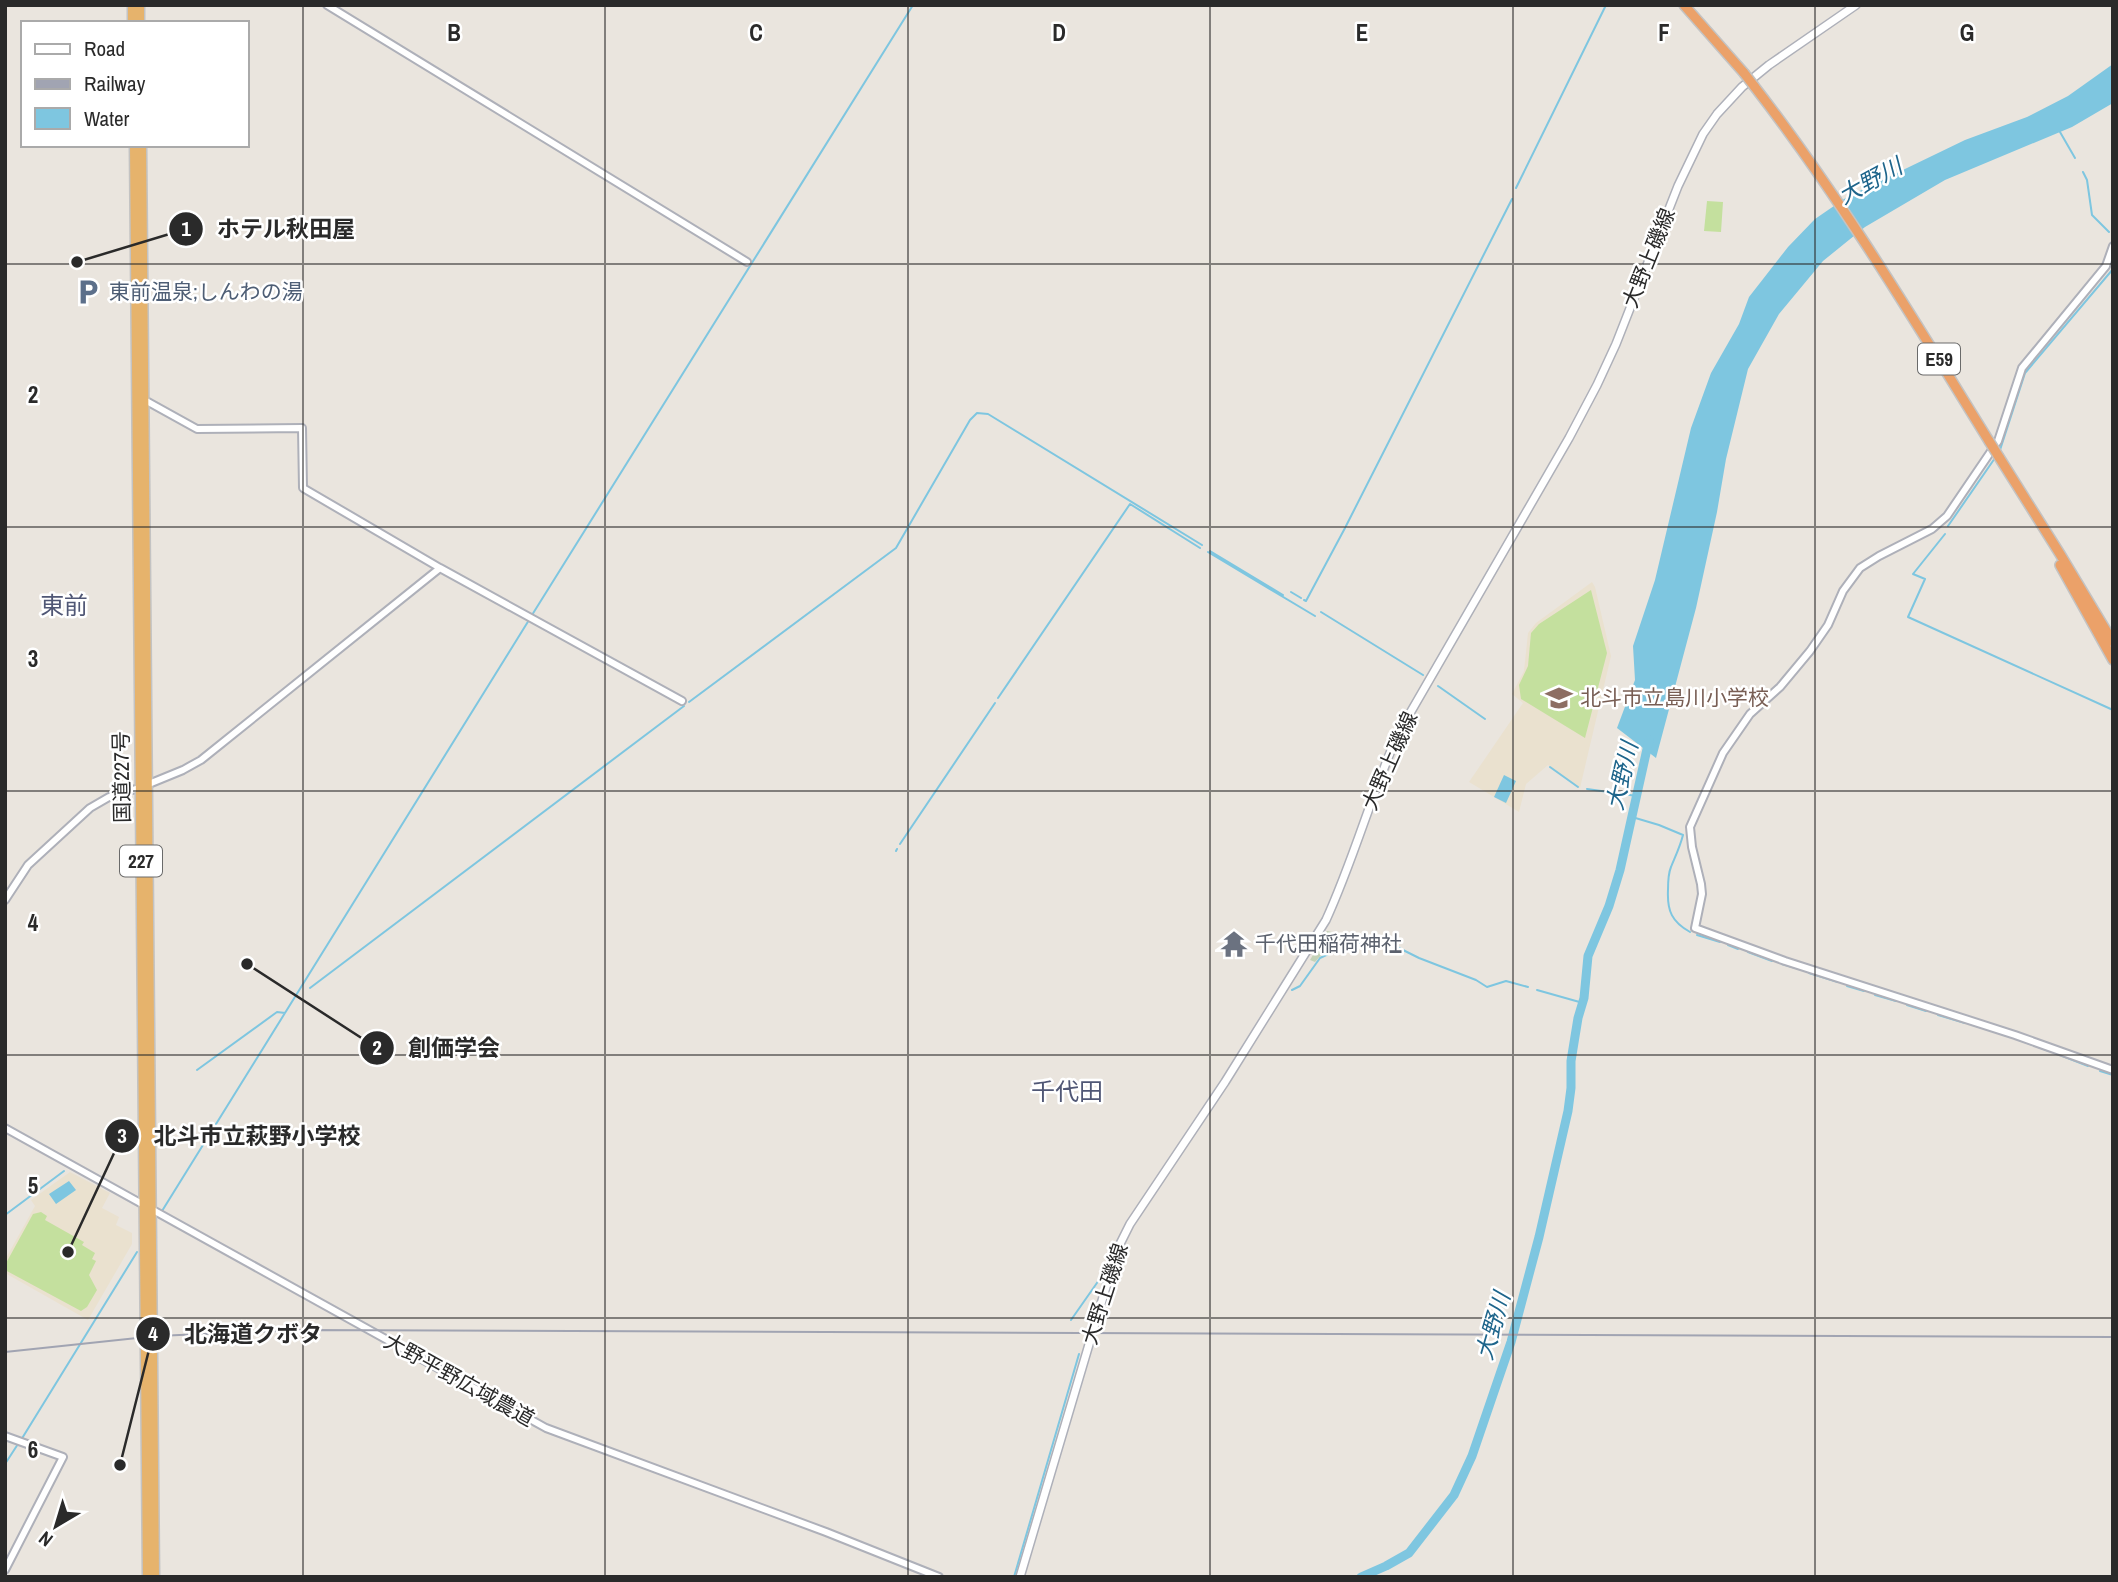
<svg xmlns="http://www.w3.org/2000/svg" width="2118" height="1582" viewBox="0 0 2118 1582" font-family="'Archivo Narrow','Noto Sans JP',sans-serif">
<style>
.education{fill:#eae1cf}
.cemetery{fill:url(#cemetery-stones)}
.pitch{fill:#c4e09e}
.water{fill:#7ec6e0}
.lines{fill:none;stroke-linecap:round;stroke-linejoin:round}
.stream{stroke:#7ec6e0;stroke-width:2}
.river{stroke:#7ec6e0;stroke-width:9}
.tertiary-casing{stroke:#aeb0b9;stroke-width:10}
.secondary-casing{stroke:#aeb0b9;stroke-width:10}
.trunk-casing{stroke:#c3c3c3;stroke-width:11}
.motorway-casing{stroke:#c3c3c3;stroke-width:12}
.tertiary{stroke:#fff;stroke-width:6}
.secondary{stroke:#fff;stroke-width:7}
.trunk{stroke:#e6b36c;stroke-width:8}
.motorway{stroke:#eba169;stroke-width:9}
.rail{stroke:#a1a4b2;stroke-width:2}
.motorway-bridge-casing{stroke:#c3c3c3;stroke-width:12;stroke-linecap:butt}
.motorway-bridge{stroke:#eba169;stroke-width:9}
.grid{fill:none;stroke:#2a2a2a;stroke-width:2;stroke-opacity:0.55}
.labels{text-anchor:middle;stroke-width:5;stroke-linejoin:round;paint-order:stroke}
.shield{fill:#fff;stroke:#6a6a6a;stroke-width:2}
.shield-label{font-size:19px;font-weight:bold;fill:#2a2a2a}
.street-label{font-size:21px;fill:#2a2a2a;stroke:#fff}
.service-label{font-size:21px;fill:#4e5e75;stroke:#fff;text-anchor:start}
.education-label{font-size:21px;fill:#785e54;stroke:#fff;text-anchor:start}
.worship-label{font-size:21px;fill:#5b616d;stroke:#fff;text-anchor:start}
.water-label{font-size:23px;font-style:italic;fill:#1e658b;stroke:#fff}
.quarter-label{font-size:24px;fill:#505775;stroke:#fff}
.grid-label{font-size:23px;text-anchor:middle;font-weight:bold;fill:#2a2a2a;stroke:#fff;stroke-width:5;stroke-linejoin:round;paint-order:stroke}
.leader{fill:none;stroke:#2a2a2a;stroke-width:2.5}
.callout-dot{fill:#2a2a2a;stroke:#fff;stroke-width:2.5}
.mark-label{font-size:21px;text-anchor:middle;font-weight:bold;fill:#fff}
.callout-label{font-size:23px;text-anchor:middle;font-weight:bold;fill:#2a2a2a;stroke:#fff;stroke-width:5;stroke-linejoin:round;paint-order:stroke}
</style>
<defs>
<pattern id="cemetery-stones" width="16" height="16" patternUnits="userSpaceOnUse" patternTransform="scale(1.75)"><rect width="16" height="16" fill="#c4d2b7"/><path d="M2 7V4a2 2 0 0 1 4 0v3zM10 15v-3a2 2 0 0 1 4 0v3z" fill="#a9b49e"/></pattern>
</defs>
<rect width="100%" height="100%" fill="#eae5de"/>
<path class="education" d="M1592 582 1595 587 1611 656 1580 788 1548 765 1526 784 1519 812 1469 782 1523 703 1512 694 1524 671 1528 633 1536 623Z
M70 1172 110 1193 102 1208 119 1217 116 1225 132 1233V1244L88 1320 5 1273V1260L35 1206 31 1200Z"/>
<path class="cemetery" d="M1327 931 1351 936 1350 942 1322 954 1315 962 1310 960Z"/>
<path class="pitch" d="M1707 201 1723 202 1721 232 1704 231Z
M1591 590 1607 653 1585 738 1521 699 1519 685 1528 666 1531 633 1539 624Z
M41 1212 47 1216 45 1220 84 1242 82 1245 95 1253 92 1259 96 1261 89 1275 97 1290 87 1307 81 1311 5 1270V1265L33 1214Z"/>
<path class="water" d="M2113 64V103L2072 127 1945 180 1865 227 1823 261 1779 314 1748 369 1726 459 1717 512 1696 608 1656 758 1617 728 1635 680 1633 646 1655 580 1691 428 1711 373 1739 324 1749 297 1788 247 1815 219 1847 197 1965 140 2027 117 2068 96Z
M1504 775 1516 781 1506 803 1494 797Z
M69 1181 76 1190 56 1204 49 1194Z"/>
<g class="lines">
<path class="stream" d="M2060 132 2075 158
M2083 172 2087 180 2092 215 2109 232
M1516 188 1606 5
M2000 450 2025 373 2113 269
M1346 526 1512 199
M1948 526 1995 458
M1945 534 1913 574 1925 579 1908 617 2113 710
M1210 551 1283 595
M1208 552 1315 616
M1291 592 1301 598
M1304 600 1306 601 1345 528
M1321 612 1423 675
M532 615 913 5
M1438 686 1485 719
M998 698 1130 504 1200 548
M689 702 896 548 970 420 977 413 988 414 1202 545
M1550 767 1578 787
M1587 789 1637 796
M1632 817 1659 825 1683 835C1680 847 1675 857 1671 867 1668 874 1668 883 1668 890 1667 911 1672 922 1690 932
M900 844 995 703
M896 851 897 849
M1697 935 1720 942
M1728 945 1738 949
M1748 952 1772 961
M1782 964 1799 969
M1809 973 1838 982
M1847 986 1864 991
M310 988 684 706
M1292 990 1300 986 1320 958 1339 949 1358 944 1384 943 1391 944 1419 958 1476 980 1487 987 1506 981 1528 987
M1537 990 1583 1003
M1875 995 1896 1001
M1907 1005 1926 1011
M1938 1015 1965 1023
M1973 1025 2008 1036
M2019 1040 2049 1051
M2060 1055 2088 1066
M197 1070 277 1012 285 1013
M2100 1071 2113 1075
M162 1211 529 620
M5 1215 64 1171
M1071 1320 1099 1280
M21 1440 137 1252
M5 1464 18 1444
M1014 1577 1079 1354"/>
<path class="river" d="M1361 1577 1386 1566 1409 1553 1454 1495 1472 1456 1511 1342 1539 1237 1568 1111 1571 1088V1061L1578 1018 1584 998 1588 956 1609 906 1620 870 1649 740"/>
<defs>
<path id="tertiary" d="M327 5 747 262
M2113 246 2106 266 2022 368 1998 441 1947 516 1932 529 1879 556 1860 568 1843 591 1828 625 1810 651 1780 687 1750 714 1723 753 1690 827 1692 847 1701 884 1702 894 1695 928 1785 961 2015 1035 2113 1070
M141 398 197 429 302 428 303 488 440 568
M5 900 28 865 90 808 109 797 139 788 183 770 201 760 440 568 682 701
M5 1128 546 1428 826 1532 939 1577
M5 1436 63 1457 5 1570"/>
<path id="secondary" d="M1020 1577 1117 1250 1130 1224 1225 1082 1326 920C1354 859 1371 795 1398 734L1569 438 1597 385 1616 344 1678 186 1703 134 1717 114 1742 87 1769 65 1856 5"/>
<path id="trunk" d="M132 5V23
M140 5V23
M134 145 147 1577
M142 145 155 1577"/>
<path id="motorway" d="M1684 5 1744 73
M1754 86C1841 198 1914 320 1989 441
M1999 457 2060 554 2113 642
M2060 565 2113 660"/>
</defs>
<use href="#tertiary" class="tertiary-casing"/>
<use href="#secondary" class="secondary-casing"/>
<use href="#trunk" class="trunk-casing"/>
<use href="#motorway" class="motorway-casing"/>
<use href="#tertiary" class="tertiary"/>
<use href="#secondary" class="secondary"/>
<use href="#trunk" class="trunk"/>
<use href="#motorway" class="motorway"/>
<path class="rail" d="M5 1352 156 1336 301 1330 2113 1337"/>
<defs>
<path id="motorway-bridge" d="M1744 73 1754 86
M1989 441 1999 457"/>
</defs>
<use href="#motorway-bridge" class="motorway-bridge-casing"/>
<use href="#motorway-bridge" class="motorway-bridge"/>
</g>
<path class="grid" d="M303 5V1577M605 5V1577M908 5V1577M1210 5V1577M1513 5V1577M1815 5V1577M5 264H2113M5 527H2113M5 791H2113M5 1055H2113M5 1318H2113"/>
<defs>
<symbol id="parking-bare" viewBox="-9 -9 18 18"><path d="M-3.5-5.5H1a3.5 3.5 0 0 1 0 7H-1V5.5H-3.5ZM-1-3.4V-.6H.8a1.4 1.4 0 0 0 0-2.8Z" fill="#5c6f8a" stroke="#fff" stroke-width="2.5" paint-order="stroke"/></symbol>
<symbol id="school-bare" viewBox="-9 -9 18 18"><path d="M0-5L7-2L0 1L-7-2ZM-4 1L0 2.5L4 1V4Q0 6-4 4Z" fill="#8d6e63" stroke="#fff" stroke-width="2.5" paint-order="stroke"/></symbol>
<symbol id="temple-bare" viewBox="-9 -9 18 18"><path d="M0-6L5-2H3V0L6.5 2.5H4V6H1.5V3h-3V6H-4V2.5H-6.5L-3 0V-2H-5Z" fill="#6b7280" stroke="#fff" stroke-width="2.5" paint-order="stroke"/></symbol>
</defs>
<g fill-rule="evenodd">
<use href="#parking-bare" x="69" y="273" width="38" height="38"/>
<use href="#school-bare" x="1540" y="679" width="38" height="38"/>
<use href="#temple-bare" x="1215" y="925" width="38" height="38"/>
</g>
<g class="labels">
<g class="shield">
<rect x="1918" y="343.5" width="42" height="31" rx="5"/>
<rect x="120" y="845.5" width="42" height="31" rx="5"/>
</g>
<g class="shield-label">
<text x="1939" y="366">E59</text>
<text x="141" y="868">227</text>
</g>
<g class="street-label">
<text transform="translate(1649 258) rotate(-68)" y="7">大野上磯線</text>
<text transform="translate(1390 761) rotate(-66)" y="7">大野上磯線</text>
<text transform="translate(122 777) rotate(-91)" y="7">国道227号</text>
<text transform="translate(1105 1294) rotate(-72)" y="7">大野上磯線</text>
<text transform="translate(459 1380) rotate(29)" y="7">大野平野広域農道</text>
</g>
<g class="service-label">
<text x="109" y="299">東前温泉;しんわの湯</text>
</g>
<g class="education-label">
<text x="1580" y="705">北斗市立島川小学校</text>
</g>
<g class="worship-label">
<text x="1255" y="951">千代田稲荷神社</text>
</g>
<g class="water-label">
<text transform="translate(1870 181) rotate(-29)" y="8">大野川</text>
<text transform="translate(1622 776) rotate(-77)" y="8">大野川</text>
<text transform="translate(1493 1326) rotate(-74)" y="8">大野川</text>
</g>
<g class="quarter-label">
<text x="64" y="614">東前</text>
<text x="1067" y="1100">千代田</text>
</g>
</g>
<g class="grid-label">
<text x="454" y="41">B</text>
<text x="756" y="41">C</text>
<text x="1059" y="41">D</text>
<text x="1362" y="41">E</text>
<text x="1664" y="41">F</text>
<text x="1967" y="41">G</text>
<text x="33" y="403">2</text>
<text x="33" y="667">3</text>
<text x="33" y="931">4</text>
<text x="33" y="1194">5</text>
<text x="33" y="1458">6</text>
</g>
<path class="leader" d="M77 262L186 229M247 964L377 1048M68 1252L122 1136M120 1465L153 1334"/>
<g class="callout-dot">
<circle cx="77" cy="262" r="7"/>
<circle cx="247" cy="964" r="7"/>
<circle cx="68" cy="1252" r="7"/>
<circle cx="120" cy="1465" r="7"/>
<circle cx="186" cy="229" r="18"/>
<circle cx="377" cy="1048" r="18"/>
<circle cx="122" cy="1136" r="18"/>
<circle cx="153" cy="1334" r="18"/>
</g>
<g class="mark-label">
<text x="186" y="236">1</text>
<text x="377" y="1055">2</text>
<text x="122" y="1143">3</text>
<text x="153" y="1341">4</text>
</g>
<g class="callout-label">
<text x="286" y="237">ホテル秋田屋</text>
<text x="454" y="1056">創価学会</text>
<text x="257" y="1144">北斗市立萩野小学校</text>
<text x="253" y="1342">北海道クボタ</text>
</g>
<rect width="2118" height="1582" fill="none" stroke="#2a2a2a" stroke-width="14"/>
<rect x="21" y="21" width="228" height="126" fill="#ffffff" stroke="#aaaaaa" stroke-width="2"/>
<rect x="35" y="44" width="35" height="10" fill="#ffffff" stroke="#aaaaaa" stroke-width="2"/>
<text x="84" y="56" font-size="21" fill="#2a2a2a">Road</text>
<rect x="35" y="79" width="35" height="10" fill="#a1a4b2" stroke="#aaaaaa" stroke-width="2"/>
<text x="84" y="91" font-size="21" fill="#2a2a2a">Railway</text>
<rect x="35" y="108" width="35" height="21" fill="#7ec6e0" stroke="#aaaaaa" stroke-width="2"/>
<text x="84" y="126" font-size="21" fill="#2a2a2a">Water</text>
<g transform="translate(56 1526) rotate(218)" stroke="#ffffff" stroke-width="5" paint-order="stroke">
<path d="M0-5L12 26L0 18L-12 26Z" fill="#2a2a2a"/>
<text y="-10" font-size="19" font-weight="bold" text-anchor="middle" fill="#2a2a2a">N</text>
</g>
</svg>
